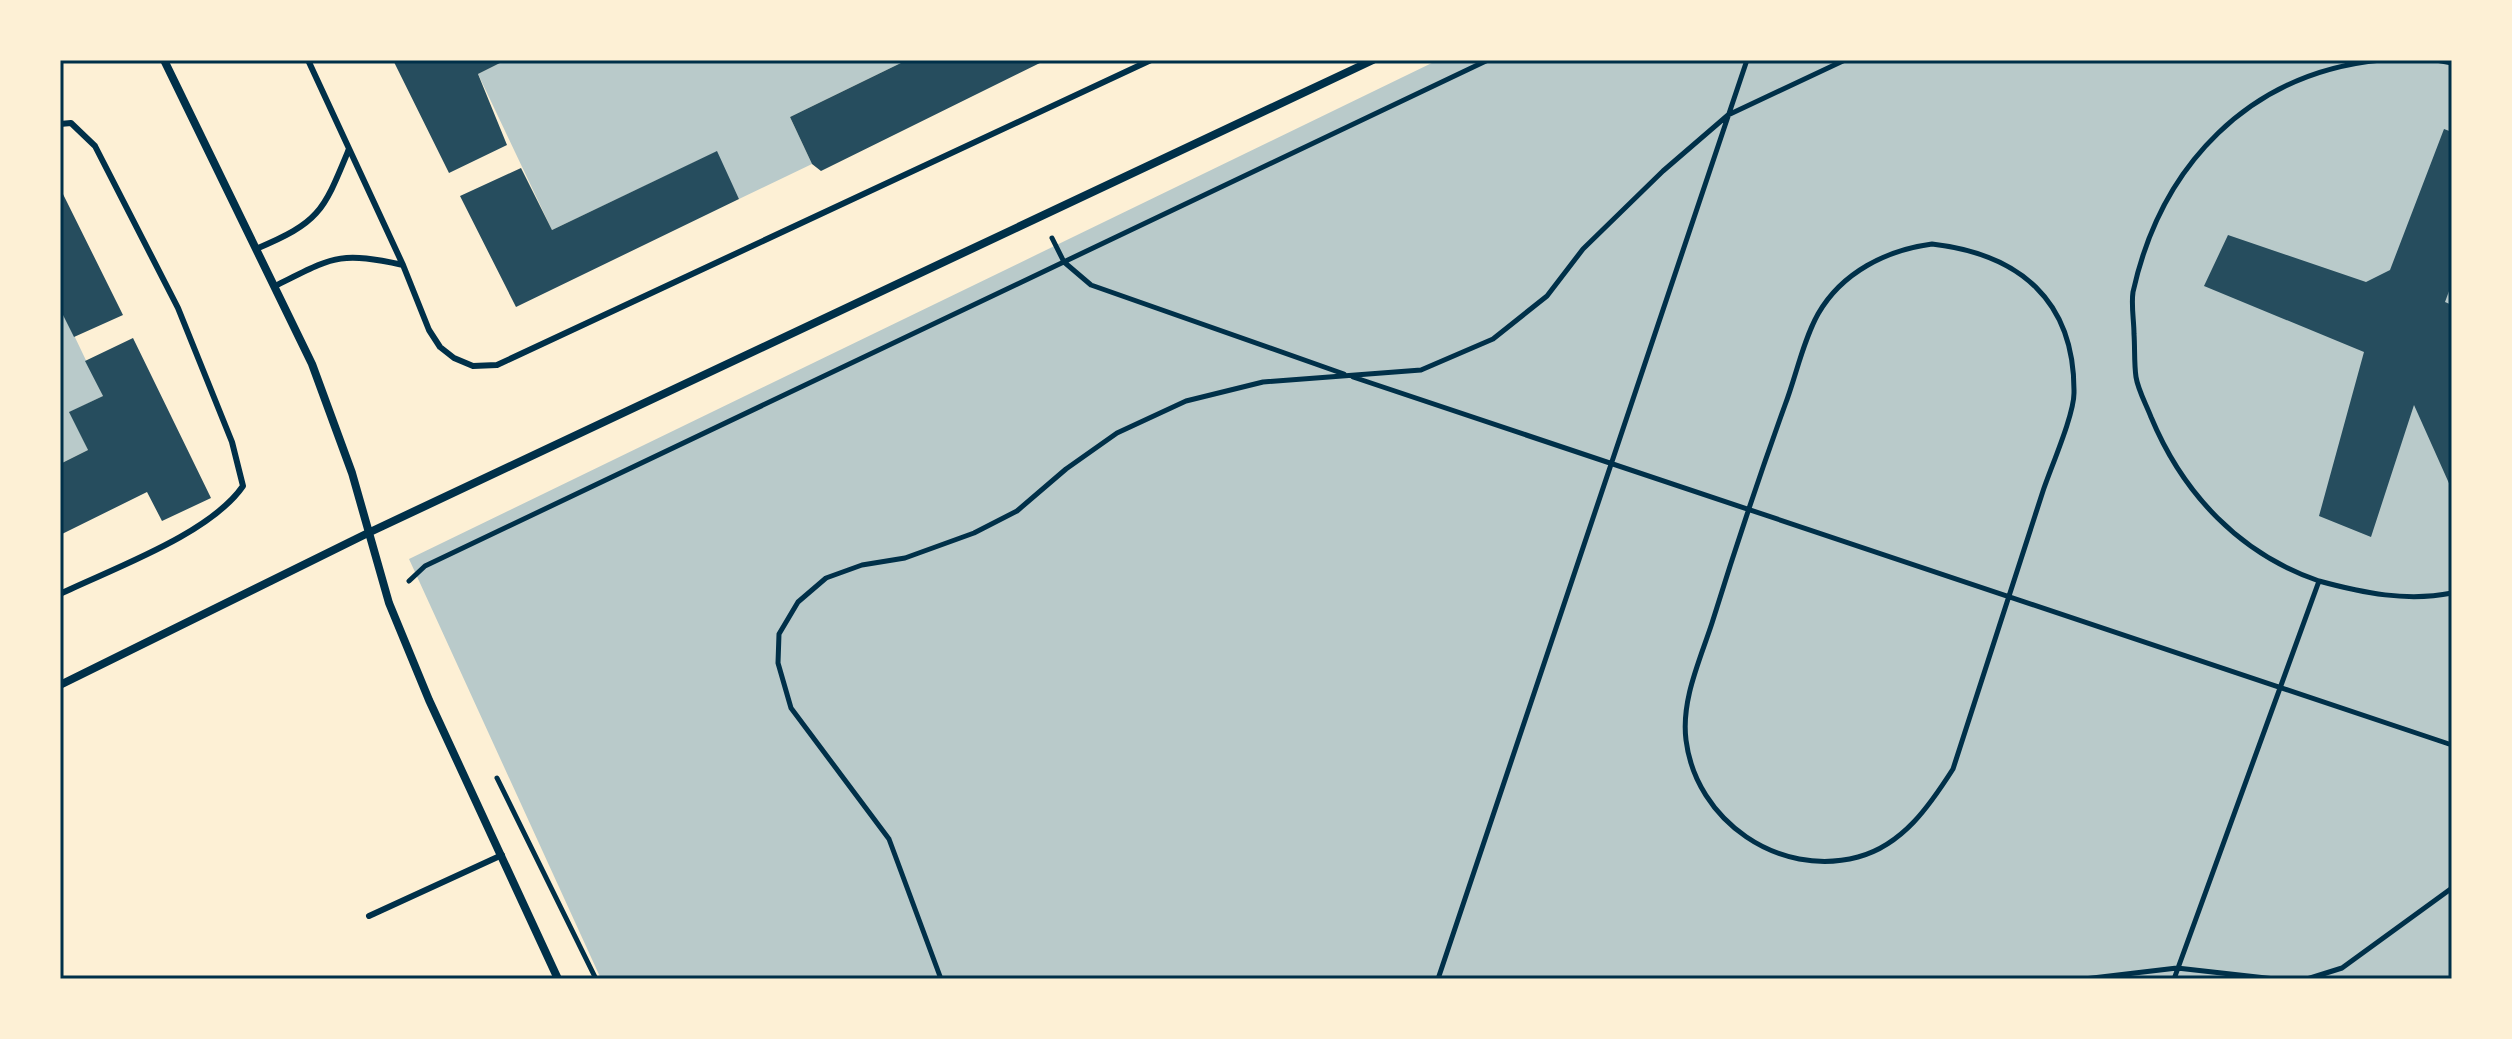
<svg xmlns="http://www.w3.org/2000/svg" width="2512" height="1039" viewBox="0 0 2512 1039" font-family="'Source Sans 3',sans-serif">
<style>
.green{fill:#b9caca}
.building{fill:#264d5e}
.lines{fill:none;stroke-linecap:round;stroke-linejoin:round}
.path{stroke:#003049;stroke-width:5}
.service{stroke:#003049;stroke-width:6}
.minor{stroke:#003049;stroke-width:8}
.neatline{fill:none;stroke:#003049;stroke-width:3}
</style>
<rect width="100%" height="100%" fill="#fdf0d5"/>
<path class="green" d="M506 60H907L790 117 812 164 739 199 716 152 552 230 478 74Z
M1438 60H2452V979H601L409 559Z
M61 308 103 396 70 412 88 450 60 464Z"/>
<path class="building" d="M393 60H506L478 74 507 145 449 173Z
M907 60H1046L821 171 812 164 790 117Z
M2444 129 2452 132V283L2445 302 2452 305V490L2414 405 2371 537 2319 516 2364 352 2204 286 2228 235 2366 282 2390 270Z
M717 151 739 199 516 307 460 196 521 168 552 230Z
M60 188 123 315 74 337 60 309Z
M133 338 211 498 162 521 147 492 60 535V464L88 450 69 412 103 396 85 361Z"/>
<g class="lines">
<path class="path" d="M2436 60 2452 63
M1052 238 1064 262 1091 285 1344 374
M1932 244C2019 254 2075 300 2074 393 2074 415 2051 467 2043 491 2013 584 1983 676 1953 769 1930 805 1903 845 1858 857 1779 878 1696 821 1686 740 1681 700 1700 660 1712 623 1735 549 1759 477 1785 405 1796 376 1803 341 1818 314 1842 272 1887 250 1932 244Z
M1353 377 2452 745
M409 581 425 566 1488 60
M2319 581C2363 593 2407 602 2452 593
M497 778 596 979
M941 979 889 839 791 708 778 663 779 634 798 602 826 578 862 565 905 558 974 533 1017 511 1066 469 1117 433 1186 401 1263 382 1421 370 1493 339 1547 296 1583 249 1663 171 1728 115 1845 60
M1438 979 1747 60
M2084 979 2177 968 2275 979
M2174 979 2319 581C2240 554 2183 494 2151 417 2146 404 2138 390 2136 377 2134 363 2135 348 2134 334 2134 321 2131 305 2133 292 2161 165 2249 73 2381 60
M2307 979 2342 968 2452 888"/>
<path class="service" d="M308 60 403 265 429 330 440 347 454 358 473 366 497 365 1151 60
M60 124 71 123 95 146 178 308 232 442 243 486C210 534 114 568 60 594
M256 249C320 222 323 212 349 149
M275 286C334 257 337 251 403 265
M369 916 502 855"/>
<path class="minor" d="M164 60 312 364 352 473 389 603 429 700 558 979
M60 685 368 533 1373 60"/>
</g>
<rect width="2512" height="1039" fill="none" stroke="#fdf0d5" stroke-width="124"/>
<rect x="62" y="62" width="2388" height="915" class="neatline"/>
</svg>
